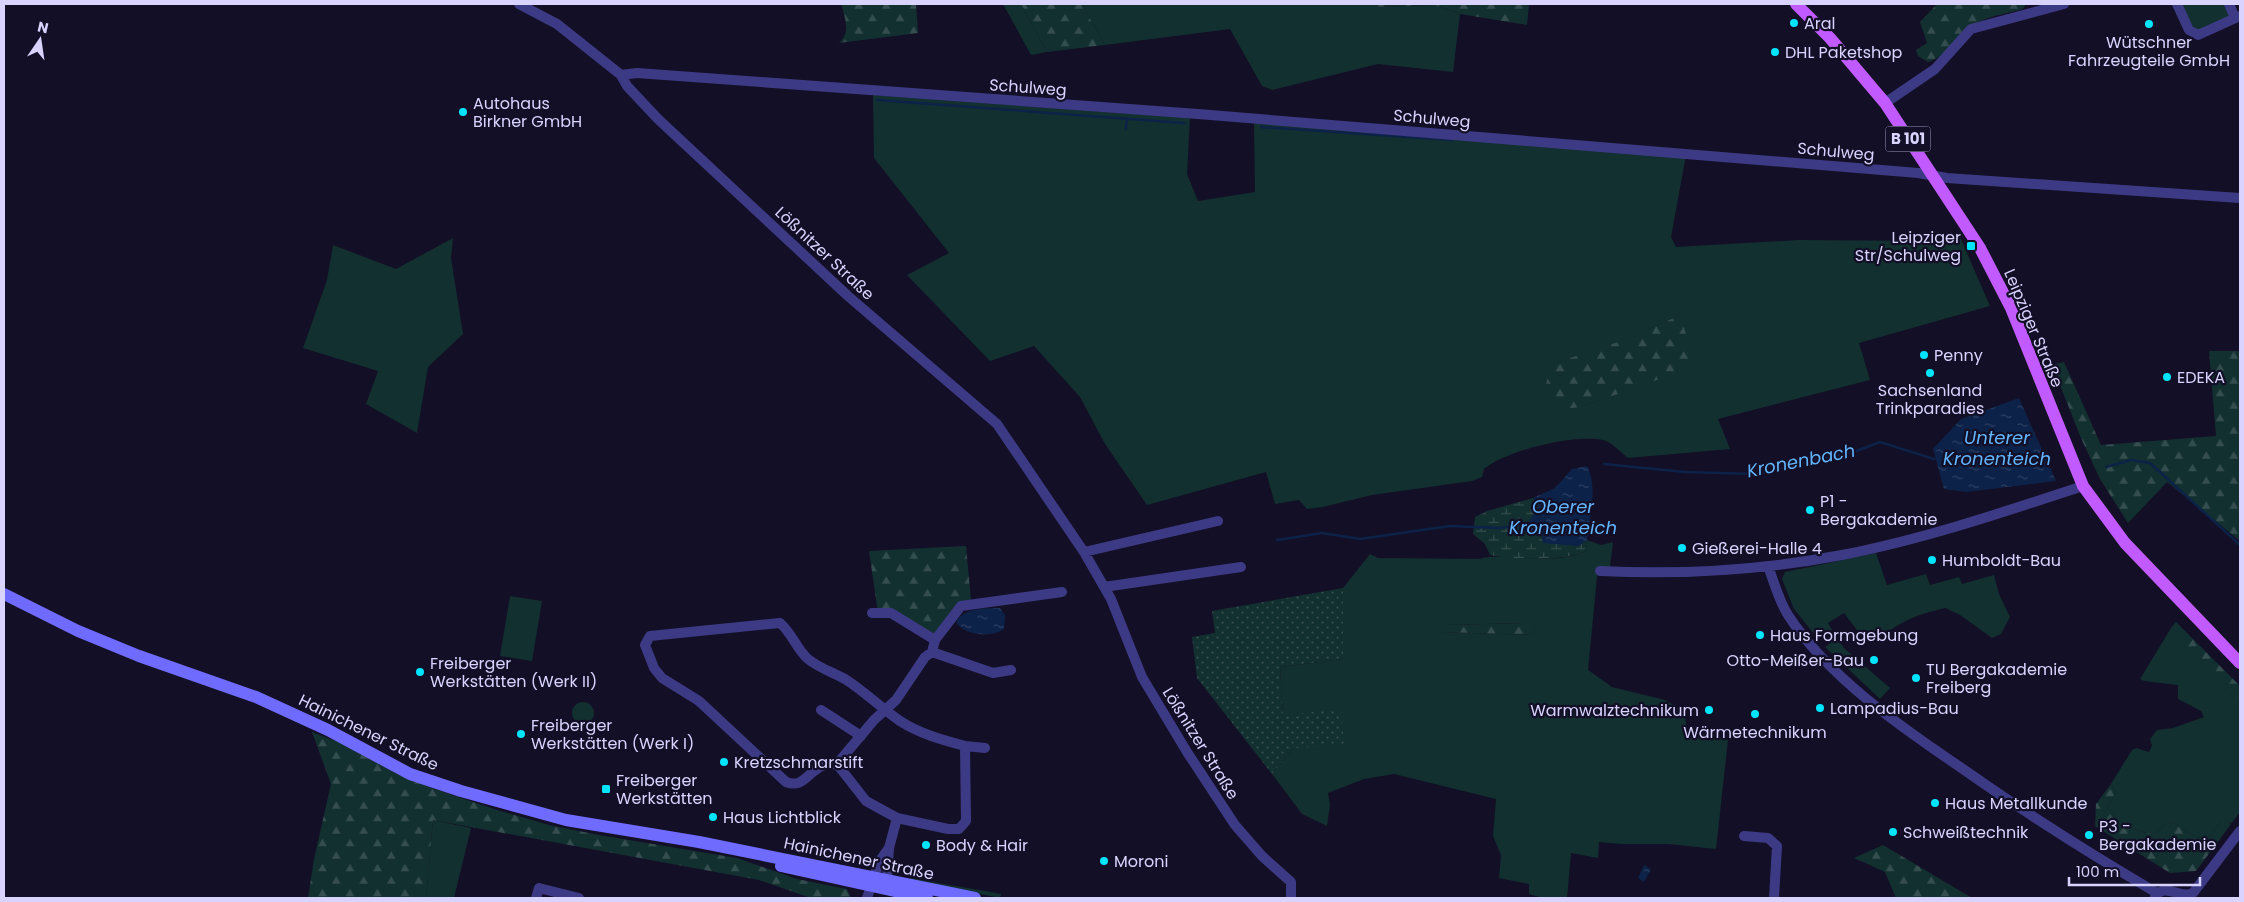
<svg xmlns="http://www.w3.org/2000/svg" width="2244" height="902" viewBox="0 0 2244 902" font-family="Poppins,sans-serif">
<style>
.green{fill:#12302f;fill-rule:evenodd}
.forest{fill:url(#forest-firs)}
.wetland{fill:url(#wetland-marsh)}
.garden{fill:url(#garden-dots)}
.water{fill:url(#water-ripples)}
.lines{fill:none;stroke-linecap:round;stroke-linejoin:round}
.stream{stroke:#0c2248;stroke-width:2.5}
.street{stroke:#3d3a85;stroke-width:10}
.secondary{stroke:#6f6bff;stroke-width:12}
.primary{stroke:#c25bff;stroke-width:12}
.poi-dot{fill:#00e5ff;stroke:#130f26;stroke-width:2}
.labels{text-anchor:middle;stroke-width:4.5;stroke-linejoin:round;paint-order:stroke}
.shield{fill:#130f26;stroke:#9e99be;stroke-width:1}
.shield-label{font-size:15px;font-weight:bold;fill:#d9d4ff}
.poi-label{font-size:16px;fill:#d9d4ff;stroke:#130f26;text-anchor:start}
.street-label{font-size:16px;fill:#d9d4ff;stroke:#130f26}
.water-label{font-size:18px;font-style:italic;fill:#62b6ff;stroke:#130f26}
</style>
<defs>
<pattern id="forest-firs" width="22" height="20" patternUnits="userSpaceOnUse" patternTransform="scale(1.25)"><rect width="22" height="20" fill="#12302f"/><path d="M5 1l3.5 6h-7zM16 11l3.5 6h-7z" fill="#344d4e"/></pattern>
<pattern id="wetland-marsh" width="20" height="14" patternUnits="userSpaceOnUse" patternTransform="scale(1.25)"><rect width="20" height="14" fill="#12302f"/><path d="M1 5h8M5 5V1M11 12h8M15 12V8" fill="none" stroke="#344d4e"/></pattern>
<pattern id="garden-dots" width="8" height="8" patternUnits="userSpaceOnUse" patternTransform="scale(1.25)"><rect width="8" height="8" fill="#12302f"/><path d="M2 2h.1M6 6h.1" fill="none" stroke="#344d4e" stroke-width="1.8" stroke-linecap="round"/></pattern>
<pattern id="water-ripples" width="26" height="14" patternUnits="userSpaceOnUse" patternTransform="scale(1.25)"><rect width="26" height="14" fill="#0c2248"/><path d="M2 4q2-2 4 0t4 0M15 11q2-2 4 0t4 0" fill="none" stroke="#2f4163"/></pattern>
</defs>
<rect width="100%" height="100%" fill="#130f26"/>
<path class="green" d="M1003 4H1021L1047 52 1031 55Z
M1082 4H1372L1373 7 1435 5 1460 14 1453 72 1378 64 1272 90 1262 86 1230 29 1105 45Z
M2177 4H2229L2235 18 2198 35Z
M873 95 1190 118 1187 174 1198 201 1255 192 1254 123 1686 155 1671 237 1676 247 1799 240 1937 241 1960 237 1990 306 1859 343 1870 380 1718 419 1730 449 1628 458C1621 453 1612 442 1603 440 1573 434 1508 450 1484 469L1482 477 1472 481 1372 495 1323 507 1307 509 1299 500 1275 504 1266 472 1147 505 1105 444 1080 397 1034 346 990 361 907 275 949 253 874 158ZM1680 315 1616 394 1581 407 1631 338Z
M453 238 451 258 463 334 428 367 417 433 366 404 378 371 303 348 327 280 333 245 396 269Z
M1587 540 1601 545 1613 542 1610 567H1598L1588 670 1612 687 1665 700 1684 711 1687 730 1728 740 1716 849 1668 844H1621L1599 842 1598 858 1571 853 1567 898H1543L1529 894V884L1499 878 1501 855 1493 836 1496 799 1394 774 1364 779 1328 793 1330 805 1327 826 1302 814 1272 774 1294 748 1283 716 1280 667 1343 659V588L1370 554 1378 558 1479 559C1489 556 1496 557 1506 557 1530 558 1562 562 1584 552ZM1527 623 1533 625 1535 631 1532 635 1442 632 1447 625Z
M1876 553 1887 585 1926 574 1930 585 1959 577 1962 584 1994 575 1999 594 2010 617 2001 634 1992 638 1960 615 1945 608C1933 611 1921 614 1910 619 1893 626 1882 641 1862 633L1860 634 1844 613 1828 623 1832 630 1818 639 1794 609 1782 579 1785 572Z
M510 596 542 601 532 661 500 656Z
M2176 622 2193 639 2187 649 2240 703V812L2231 824 2230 822H2221L2208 838C2196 840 2183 830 2174 822L2166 824 2155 834C2139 833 2112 822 2108 806L2116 793 2111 784 2132 750 2136 748 2149 752 2152 746 2150 739 2157 730 2173 728 2204 717 2201 711 2178 699V685L2144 681 2140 679 2171 628Z
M1837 638 1844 648 1890 688 1880 699 1825 647Z
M572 713a11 11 0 1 1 22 0a11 11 0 1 1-22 0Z
M433 820 471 828 454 898H426Z
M911 878C941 884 971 888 1001 894L1000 898 909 879Z"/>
<path class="forest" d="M841 4H916L918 33 839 43C851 32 845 18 841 4Z
M1021 4H1082L1105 45 1047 52Z
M1372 4H1529L1527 25 1460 14 1435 5 1373 7Z
M1937 4H2026L2023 9C2010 13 1993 15 1981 21 1962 32 1949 56 1928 62L1918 56 1916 50 1927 43 1920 22Z
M1680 315 1696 366 1581 407 1563 409 1550 404 1544 391 1550 370 1564 360 1630 338Z
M2209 351H2240V541L2167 482 2128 523 2100 479 2081 438 2052 365 2064 362 2101 445 2216 436Z
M966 546 971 600 935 640 891 613H878L869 551Z
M1527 623 1533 624 1535 631 1532 635 1442 632 1440 629V626L1447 625Z
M2193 639 2240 686V703L2186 649Z
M312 732 341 743 399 775 432 788 494 809 549 825 599 835 737 858 797 879 847 889 851 898H811L759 880 433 820 426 898H308L314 859 331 784Z
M2111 784 2116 793 2108 806C2112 822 2139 833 2155 834L2166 824 2174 822C2183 830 2196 840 2208 838L2221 822 2227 821 2231 824 2196 871 2170 873 2095 826 2096 804Z
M1883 845 1972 898H1896L1885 872 1854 858Z"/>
<path class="wetland" d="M1533 498 1539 507 1535 513 1533 531 1541 533 1544 538 1578 546 1587 540 1584 552C1564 561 1512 560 1490 555L1485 544 1473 534 1475 517 1487 511Z"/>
<path class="garden" d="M1343 588V659L1280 667 1283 715 1341 709 1344 745 1294 748 1272 774 1197 678 1192 637 1215 633 1212 611Z"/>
<path class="water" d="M2019 398 2056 481 1966 492 1944 489 1933 449 1961 419Z
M1587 466C1598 487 1590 517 1587 540L1578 546 1543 543 1541 533 1533 531 1526 525 1539 507 1533 498 1555 488 1572 469Z
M992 608H1000L1005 615 1004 629C993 638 964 636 956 622 964 609 978 609 992 608Z
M1644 865 1651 869 1644 882 1638 878Z"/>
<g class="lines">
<path class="stream" d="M877 100 1184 123
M1261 127 1452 140
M1126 129 1127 119
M1604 464 1685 472 1756 474 1854 452 1880 442 1934 459
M2106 467 2131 460 2150 463 2240 545
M1277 540 1322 533 1360 539 1450 526 1499 528 1526 525"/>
<path class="street" d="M519 4 557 24 621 75 627 86 658 119 848 296 997 424 1084 552 1111 599 1142 677 1187 752 1235 825 1262 856 1291 882V898
M2177 4 2189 30 2198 35 2240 16
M2229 4 2235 18
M621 75 637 73 1198 114 1918 173 1947 178 2240 198
M1885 103 1935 69 1971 29 2064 4
M1084 552 1218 521
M1768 566C1774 582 1779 601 1788 615 1827 676 1901 727 1960 767 2024 812 2090 854 2157 893
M1600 571C1680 575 1763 570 1842 555 1924 539 2004 512 2083 486
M1104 587 1241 567
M872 613H891L935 640
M932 652 993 673 1011 670
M821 710 861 736
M965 746 985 748
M837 764 866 801 897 818
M1744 836 1768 838 1777 846 1774 898
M874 877 879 862 889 848
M887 879 889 848 897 818 948 829H959L966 821 965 746C943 740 920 734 900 721 881 708 864 691 845 679 832 672 819 668 808 659 797 650 792 633 780 623L650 636 645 645 654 668 662 678 699 701 786 782C801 788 806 776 817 769 823 764 829 764 837 764L874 720 896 700 925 657 932 652 935 640 961 606 1062 592
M2155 897C2165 881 2180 900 2193 893L2240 831
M536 898 539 888 579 898
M867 898 871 886"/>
<path class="secondary" d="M4 594 78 631 139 656 256 697 328 730 410 774 461 791 566 820 699 842 975 898
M781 866 927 898"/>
<path class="primary" d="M1796 4 1830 38 1885 103 1980 248 2011 308 2083 486 2125 543 2240 663"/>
</g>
<g class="poi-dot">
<circle cx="1794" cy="23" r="5"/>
<circle cx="2149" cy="24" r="5"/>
<circle cx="1775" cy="52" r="5"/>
<circle cx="463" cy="112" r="5"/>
<rect x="1966" y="241" width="10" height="10" rx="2.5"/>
<circle cx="1924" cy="355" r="5"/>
<circle cx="1930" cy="373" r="5"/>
<circle cx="2167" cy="377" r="5"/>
<circle cx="1810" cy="510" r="5"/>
<circle cx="1682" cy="548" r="5"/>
<circle cx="1932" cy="560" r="5"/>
<circle cx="1760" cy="635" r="5"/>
<circle cx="1874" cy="660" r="5"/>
<circle cx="420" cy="672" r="5"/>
<circle cx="1916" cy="678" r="5"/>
<circle cx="1820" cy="708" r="5"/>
<circle cx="1709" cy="710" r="5"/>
<circle cx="1755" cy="714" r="5"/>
<circle cx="521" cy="734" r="5"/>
<circle cx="724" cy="762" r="5"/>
<rect x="601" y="784" width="10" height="10" rx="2.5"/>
<circle cx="1935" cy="803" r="5"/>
<circle cx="713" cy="817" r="5"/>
<circle cx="1893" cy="832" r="5"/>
<circle cx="2089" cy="835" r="5"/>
<circle cx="926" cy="845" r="5"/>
<circle cx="1104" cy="861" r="5"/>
</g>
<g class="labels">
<rect class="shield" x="1885.5" y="126.5" width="45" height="25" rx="4"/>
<g class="shield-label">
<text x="1908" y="144">B 101</text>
</g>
<g class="poi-label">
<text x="1804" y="29">Aral</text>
<text x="2149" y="48" text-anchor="middle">Wütschner<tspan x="2149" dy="18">Fahrzeugteile GmbH</tspan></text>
<text x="1785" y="58">DHL Paketshop</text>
<text x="473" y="109">Autohaus<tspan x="473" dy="18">Birkner GmbH</tspan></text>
<text x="1961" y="243" text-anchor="end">Leipziger<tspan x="1961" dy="18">Str/Schulweg</tspan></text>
<text x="1934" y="361">Penny</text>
<text x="2177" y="383">EDEKA</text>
<text x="1930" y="396" text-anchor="middle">Sachsenland<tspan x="1930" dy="18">Trinkparadies</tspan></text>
<text x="1820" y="507">P1 -<tspan x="1820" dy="18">Bergakademie</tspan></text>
<text x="1692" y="554">Gießerei-Halle 4</text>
<text x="1942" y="566">Humboldt-Bau</text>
<text x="1770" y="641">Haus Formgebung</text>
<text x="1864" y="666" text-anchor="end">Otto-Meißer-Bau</text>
<text x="430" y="669">Freiberger<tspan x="430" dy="18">Werkstätten (Werk II)</tspan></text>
<text x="1926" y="675">TU Bergakademie<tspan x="1926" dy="18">Freiberg</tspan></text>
<text x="1830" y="714">Lampadius-Bau</text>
<text x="1699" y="716" text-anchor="end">Warmwalztechnikum</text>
<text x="531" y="731">Freiberger<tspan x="531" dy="18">Werkstätten (Werk I)</tspan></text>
<text x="1755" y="738" text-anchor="middle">Wärmetechnikum</text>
<text x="734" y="768">Kretzschmarstift</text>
<text x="616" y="786">Freiberger<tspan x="616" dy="18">Werkstätten</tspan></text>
<text x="1945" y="809">Haus Metallkunde</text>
<text x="723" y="823">Haus Lichtblick</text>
<text x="2099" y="832">P3 -<tspan x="2099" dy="18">Bergakademie</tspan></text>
<text x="1903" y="838">Schweißtechnik</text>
<text x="936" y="851">Body &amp; Hair</text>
<text x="1114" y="867">Moroni</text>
</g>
<g class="street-label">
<text transform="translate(1028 87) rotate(4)" y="6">Schulweg</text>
<text transform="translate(1432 118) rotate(5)" y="6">Schulweg</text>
<text transform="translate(1836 151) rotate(5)" y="6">Schulweg</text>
<text transform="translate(825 253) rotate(43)" y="6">Lößnitzer Straße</text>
<text transform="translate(2034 328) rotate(67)" y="6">Leipziger Straße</text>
<text transform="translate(369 732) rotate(26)" y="6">Hainichener Straße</text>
<text transform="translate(1201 743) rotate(58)" y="6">Lößnitzer Straße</text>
<text transform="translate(859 858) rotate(12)" y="6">Hainichener Straße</text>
</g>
<g class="water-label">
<text x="1997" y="444">Unterer<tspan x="1997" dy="21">Kronenteich</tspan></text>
<text transform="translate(1801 461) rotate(-11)" y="6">Kronenbach</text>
<text x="1563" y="513">Oberer<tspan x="1563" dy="21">Kronenteich</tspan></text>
</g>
</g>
<rect width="2244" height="902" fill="none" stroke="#d9d4ff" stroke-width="10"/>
<g transform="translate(40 40) rotate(13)" stroke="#130f26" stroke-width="4" paint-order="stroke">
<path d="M0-4L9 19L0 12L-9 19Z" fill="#d9d4ff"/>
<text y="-8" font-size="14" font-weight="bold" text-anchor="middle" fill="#d9d4ff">N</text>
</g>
<path d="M2069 877v8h131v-8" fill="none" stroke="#d9d4ff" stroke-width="2.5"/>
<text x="2076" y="877" font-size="15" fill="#d9d4ff" stroke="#130f26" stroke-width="4" paint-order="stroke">100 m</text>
</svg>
